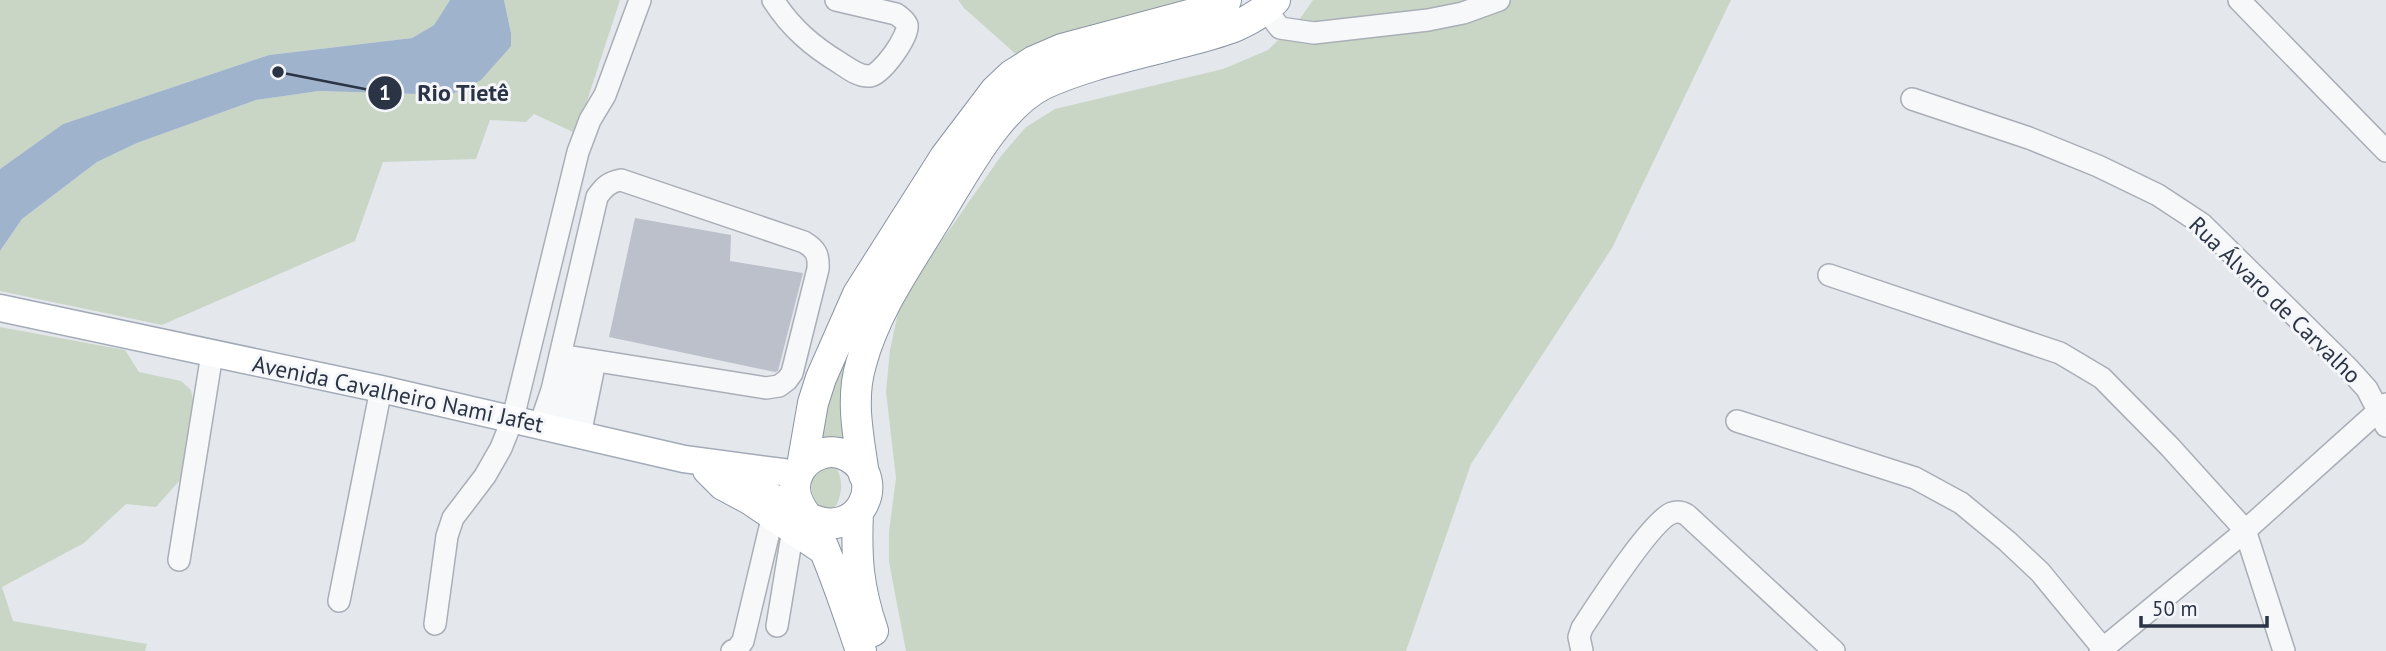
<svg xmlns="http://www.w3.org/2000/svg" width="2386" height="651" viewBox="0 0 2386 651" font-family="'PT Sans',sans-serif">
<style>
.green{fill:#c9d6c5}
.water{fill:#9fb4cc}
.building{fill:#bbc0ca}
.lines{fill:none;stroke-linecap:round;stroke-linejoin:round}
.minor-casing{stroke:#a9aeb7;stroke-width:24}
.major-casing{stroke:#a3abb8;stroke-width:29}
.highway-casing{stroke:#8b94a3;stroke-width:32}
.minor{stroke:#f7f8fa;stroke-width:21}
.major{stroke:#fff;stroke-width:26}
.highway{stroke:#fff;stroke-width:30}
.labels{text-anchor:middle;stroke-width:6;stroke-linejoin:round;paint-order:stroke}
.street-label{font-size:23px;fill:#2b3445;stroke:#f4f6f9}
.leader{fill:none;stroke:#2b3445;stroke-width:2.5}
.callout-dot{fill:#2b3445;stroke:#f4f6f9;stroke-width:2.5}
.mark-label{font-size:21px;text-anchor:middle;font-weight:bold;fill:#fff}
.callout-label{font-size:24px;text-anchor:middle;font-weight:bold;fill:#2b3445;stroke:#f4f6f9;stroke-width:6;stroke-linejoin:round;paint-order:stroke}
</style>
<rect width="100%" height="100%" fill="#e4e7ec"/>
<path class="green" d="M0 0H450L434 25 412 38 269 55 63 124 0 169Z
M504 0H620L586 104 573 132 534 114 526 122 490 120 476 159 383 162 355 241 162 325 0 291V251L22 219 97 162 137 143 256 100 319 91 450 95 511 33Z
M958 0H1203L1018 56 964 8Z
M1313 0H1731L1612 248 1471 464 1406 651H906L889 562V532L896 478 886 392 890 350 901 299 1001 156 1026 127 1055 109 1223 69 1268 50 1299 20Z
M863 313 849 448 818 443 831 382Z
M0 327 125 350 139 372 181 381 191 390 195 409 180 480 156 507 126 504 84 543 2 587 13 621 147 644 145 651H0Z
M818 465H835C845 482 842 497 832 513L826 515C812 499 806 485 818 465Z"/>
<path class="water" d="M450 0H504L511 33V46L481 80 450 95 319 91 256 100 137 143 97 162 22 219 0 251V169L63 124 269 55 412 38 434 25Z"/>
<path class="building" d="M635 218 731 235 730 261 803 273 778 371 775 372 609 337Z"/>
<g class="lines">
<defs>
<path id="minor" d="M773 0C791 28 812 46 840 63 849 69 859 77 870 76 881 75 909 37 907 25 905 20 900 17 896 14L836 0
M2239 0 2386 151
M1266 10 1280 28 1314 33 1428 20 1463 13 1499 0
M1912 99 2029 138 2098 166 2158 195 2202 224 2349 369 2367 389 2386 426
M1829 275 2060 353 2102 378 2170 447 2245 530 2284 651
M1737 421 1915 478 1961 503 2007 541 2040 572 2105 651
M540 425 552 390 597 197C604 187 609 182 621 180L804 242C816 249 819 255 818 269L792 373 787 380 779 386 766 388 560 355
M560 430 577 358
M580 435 595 361
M179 560 212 354
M339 601 381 389
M435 624 447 536 453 518 485 476 501 448 513 418 578 152 590 120 605 95 640 0
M777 626 793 529
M732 651 737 649 743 641 773 515
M1582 651 1579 637 1582 628C1596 607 1652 520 1672 513 1678 511 1682 512 1687 515L1834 651
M2100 651 2237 538 2386 404"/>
<path id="major" d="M0 308 381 389 684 459 798 474
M741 484 800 508"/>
<path id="highway" d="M802 466 813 403 821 378 858 294 945 157 995 91 1012 75 1034 61 1062 49 1200 12 1219 5 1226 0
M708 470 723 485 751 500 820 547
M864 475C859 439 850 400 861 364 875 311 908 265 936 219 963 176 997 107 1044 84 1086 65 1131 56 1175 44 1212 34 1248 28 1275 0
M858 512C856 558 858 587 873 631
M809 518C860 542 888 479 849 457 839 451 827 451 818 455 804 460 795 474 795 488 795 506 811 519 818 535 835 572 848 613 861 651"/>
</defs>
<use href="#minor" class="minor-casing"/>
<use href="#major" class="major-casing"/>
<use href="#highway" class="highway-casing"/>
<use href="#minor" class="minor"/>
<use href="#major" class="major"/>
<use href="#highway" class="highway"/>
</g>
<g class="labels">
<g class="street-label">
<text transform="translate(2275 300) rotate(44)" y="8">Rua Álvaro de Carvalho</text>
<text transform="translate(398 394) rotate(12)" y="8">Avenida Cavalheiro Nami Jafet</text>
</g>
</g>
<path class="leader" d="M278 72L385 93"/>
<g class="callout-dot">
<circle cx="278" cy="72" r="7"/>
<circle cx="385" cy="93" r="18"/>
</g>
<g class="mark-label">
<text x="385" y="100">1</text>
</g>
<g class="callout-label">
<text x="463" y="101">Rio Tietê</text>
</g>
<path d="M2141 616v10h126v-10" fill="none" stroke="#2b3445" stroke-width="3.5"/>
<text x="2152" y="616" font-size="21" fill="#2b3445" stroke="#f4f6f9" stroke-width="5" paint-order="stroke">50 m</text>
</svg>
